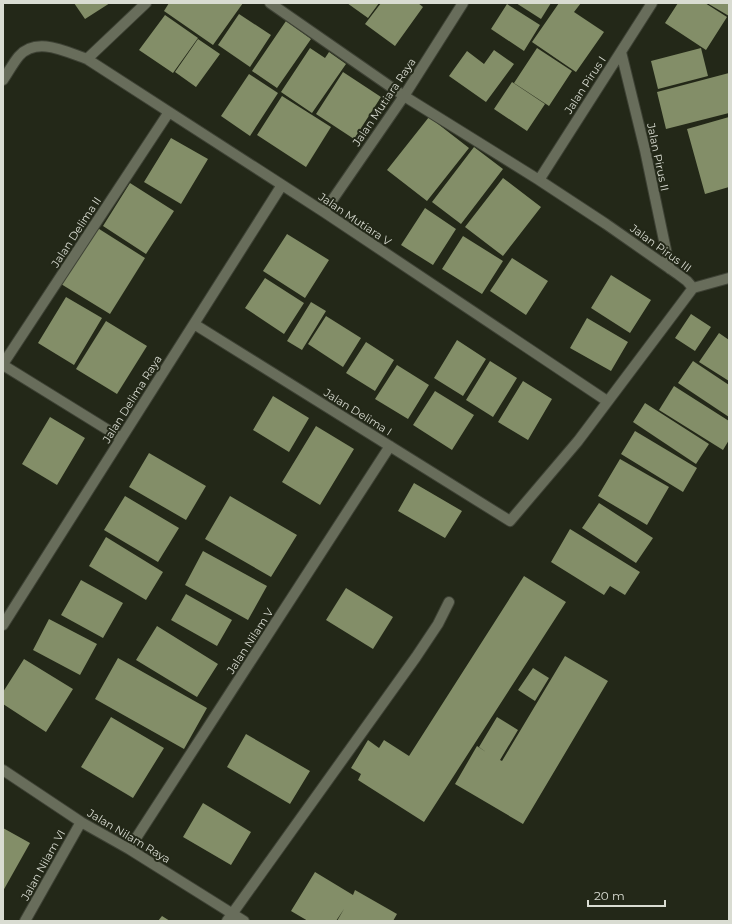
<svg xmlns="http://www.w3.org/2000/svg" width="732" height="924" viewBox="0 0 732 924" font-family="Montserrat,sans-serif">
<style>
.building{fill:#838e68}
.lines{fill:none;stroke-linecap:round;stroke-linejoin:round}
.minor-casing{stroke:#3e4235;stroke-width:12}
.minor{stroke:#686d5b;stroke-width:10}
.labels{text-anchor:middle;stroke-width:4;stroke-linejoin:round;paint-order:stroke}
.street-label{font-size:11px;fill:#d9dcd2;stroke:#232818}
</style>
<rect width="100%" height="100%" fill="#232818"/>
<path class="building" d="M74 3H110L85 19Z
M169 3H243L213 45 164 11Z
M347 3H379L368 18Z
M381 3H418L423 7 395 46 365 24Z
M516 3H551L541 19Z
M559 3H581L574 12 604 32 576 72 532 42Z
M678 3H705L727 17 706 50 665 23Z
M707 3H729V16Z
M507 4 540 25 524 51 491 29Z
M239 14 271 35 250 67 218 45Z
M165 15 198 38 173 73 139 50Z
M286 21 311 39 277 88 252 71Z
M198 39 220 54 196 87 175 72Z
M310 48 325 58 329 52 346 64 312 113 281 92Z
M537 48 572 71 549 106 514 83Z
M701 48 708 76 658 89 651 61Z
M494 50 514 64 486 102 449 76 467 51 484 64Z
M343 72 381 97 354 139 316 114Z
M729 73V113L666 129 657 92Z
M249 74 278 93 250 136 221 116Z
M512 82 545 104 527 131 494 109Z
M282 96 331 127 306 167 257 135Z
M429 117 469 148 427 201 387 170Z
M729 117V187L705 194 687 129Z
M171 138 208 159 181 204 144 182Z
M474 147 503 169 461 224 432 202Z
M503 178 541 207 503 256 465 227Z
M130 183 174 211 146 254 103 226Z
M425 208 456 229 433 265 401 245Z
M96 227 145 258 110 314 61 284Z
M287 234 329 260 305 298 263 271Z
M463 236 503 261 482 294 442 269Z
M512 258 548 281 526 315 490 291Z
M611 275 651 300 630 333 591 308Z
M265 278 304 303 284 334 245 308Z
M66 297 102 318 74 365 38 343Z
M311 302 326 311 302 350 287 341Z
M691 314 711 327 695 351 675 338Z
M326 316 361 338 343 367 308 344Z
M587 318 628 342 611 371 570 348Z
M106 321 147 346 117 394 76 369Z
M719 333 729 340V381L699 362Z
M457 340 486 359 463 396 434 378Z
M366 342 394 360 375 391 346 373Z
M490 361 517 378 493 417 466 400Z
M693 361 729 385V417L678 383Z
M397 365 429 385 408 419 375 399Z
M523 381 552 399 528 440 498 422Z
M674 386 729 421V440L723 450 659 410Z
M435 391 474 415 452 450 413 425Z
M273 396 309 418 289 452 253 430Z
M645 403 709 444 696 464 633 422Z
M50 417 85 438 57 485 22 464Z
M316 426 354 449 320 505 282 482Z
M635 431 697 468 683 492 621 454Z
M149 453 206 486 186 520 129 487Z
M620 459 669 487 647 525 598 496Z
M414 483 462 511 445 538 398 511Z
M125 496 179 528 158 562 104 530Z
M230 496 297 535 271 577 205 539Z
M599 503 653 538 636 563 582 528Z
M570 529 640 572 625 595 610 586 604 595 551 562Z
M106 537 163 572 146 600 89 566Z
M203 551 267 586 248 620 185 585Z
M524 576 566 602 424 822 358 780 361 774 351 768 368 740 379 748 384 740 409 756Z
M81 580 123 603 103 638 61 615Z
M346 588 393 617 373 649 326 620Z
M186 594 232 620 217 646 171 620Z
M49 619 97 644 80 675 33 650Z
M157 626 218 664 197 697 136 660Z
M565 656 608 681 523 824 455 784 477 746 486 752 479 747 497 717 518 730 500 760 502 761Z
M118 658 207 708 184 749 95 699Z
M24 659 73 689 46 732 3 704V692Z
M533 668 549 678 535 701 518 690Z
M111 717 164 748 133 798 81 767Z
M246 734 310 771 290 804 227 767Z
M203 803 251 832 231 865 183 837Z
M3 828 30 843 3 891Z
M315 872 353 895 355 890 397 914 393 921H337L344 909 336 921H308L291 911Z
M162 916 170 921H158Z"/>
<g class="lines">
<defs>
<path id="minor" d="M621 52 645 150 670 269
M87 59 146 3
M3 80C8 73 13 63 19 56 37 36 66 52 87 59L324 212 607 401
M539 180 652 3
M324 212 404 96 463 3
M693 288 729 278
M194 324 510 521 578 441 693 288 687 281 679 275 606 224 539 180 404 96 270 3
M3 364 169 112
M3 365 121 438
M3 625 282 185
M3 770 81 822 129 849 244 921
M129 849 390 446
M25 921 81 822
M227 921 416 657 438 624 449 602"/>
</defs>
<use href="#minor" class="minor-casing"/>
<use href="#minor" class="minor"/>
</g>
<g class="labels">
<g class="street-label">
<text transform="translate(585 85) rotate(-57)" y="4">Jalan Pirus I</text>
<text transform="translate(384 102) rotate(-56)" y="4">Jalan Mutiara Raya</text>
<text transform="translate(658 157) rotate(78)" y="4">Jalan Pirus II</text>
<text transform="translate(355 219) rotate(34)" y="4">Jalan Mutiara V</text>
<text transform="translate(76 232) rotate(-57)" y="4">Jalan Delima II</text>
<text transform="translate(661 248) rotate(36)" y="4">Jalan Pirus III</text>
<text transform="translate(132 399) rotate(-58)" y="4">Jalan Delima Raya</text>
<text transform="translate(358 412) rotate(32)" y="4">Jalan Delima I</text>
<text transform="translate(250 641) rotate(-57)" y="4">Jalan Nilam V</text>
<text transform="translate(129 836) rotate(31)" y="4">Jalan Nilam Raya</text>
<text transform="translate(43 865) rotate(-61)" y="4">Jalan Nilam VI</text>
</g>
</g>
<rect width="732" height="924" fill="none" stroke="#d9dcd2" stroke-width="8"/>
<path d="M588 900v6h77v-6" fill="none" stroke="#d9dcd2" stroke-width="2"/>
<text x="594" y="900" font-size="12" fill="#d9dcd2" stroke="#232818" stroke-width="3" paint-order="stroke">20 m</text>
</svg>
